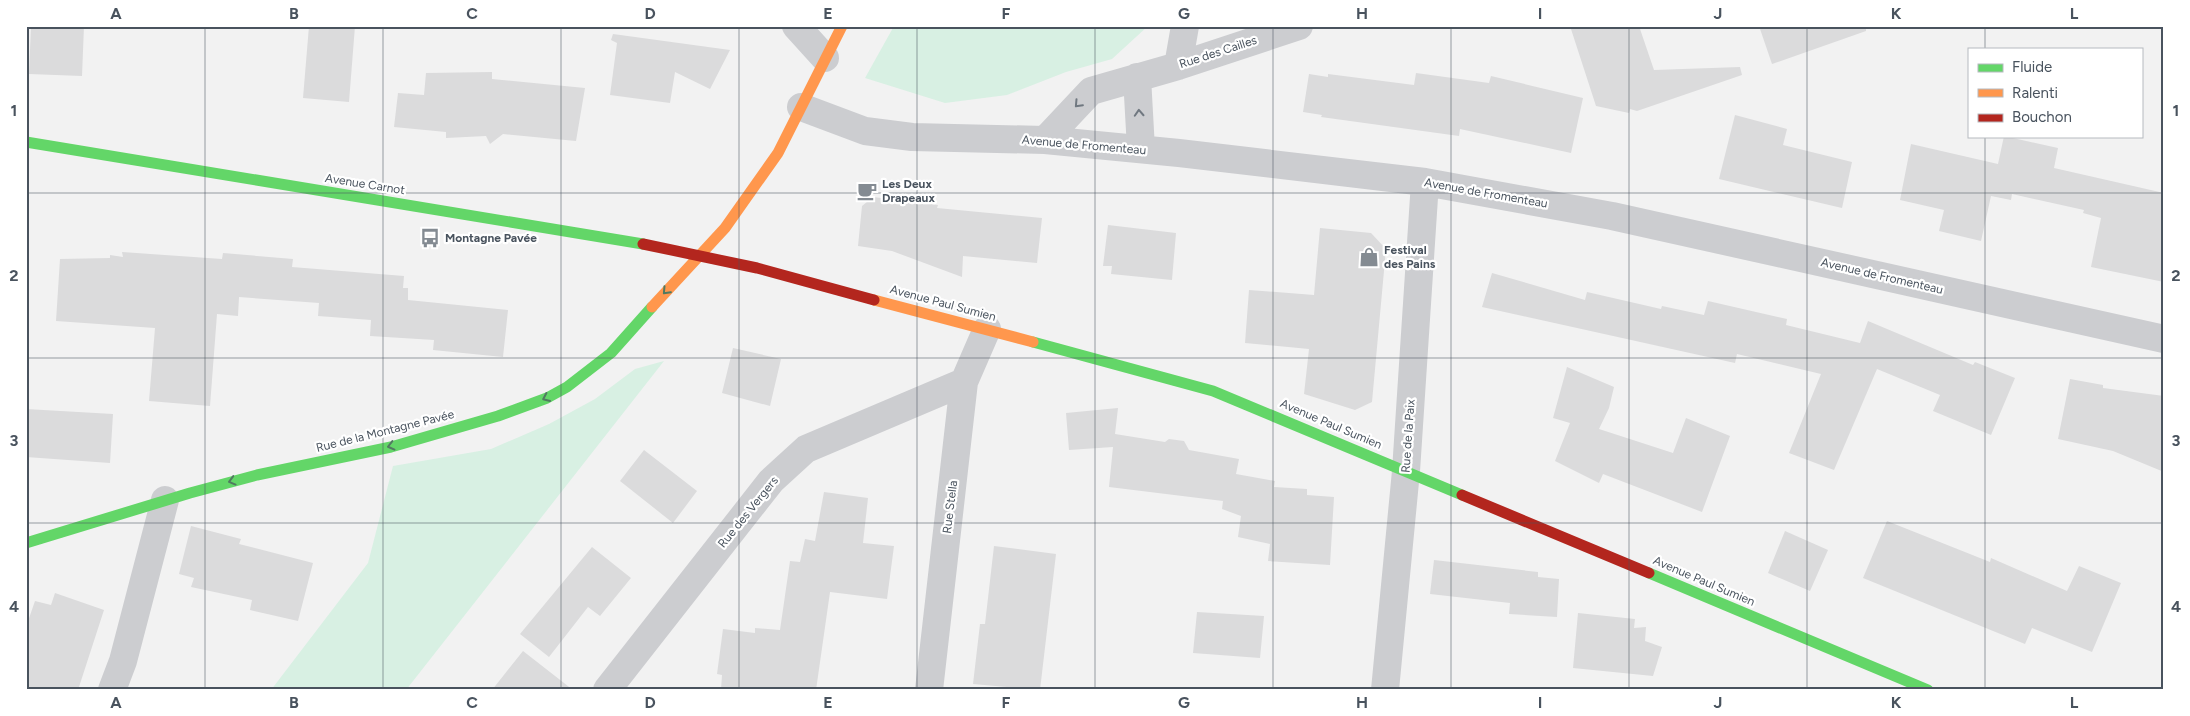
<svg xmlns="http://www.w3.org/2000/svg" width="2190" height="716" viewBox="0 0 2190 716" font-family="Figtree,sans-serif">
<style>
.green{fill:#d8f0e3}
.building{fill:#dbdbdc}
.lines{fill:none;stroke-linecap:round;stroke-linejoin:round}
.street{stroke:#cccdd0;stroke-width:28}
.fast{stroke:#63d668;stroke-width:11}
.slow{stroke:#ff974d;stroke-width:11}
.jam{stroke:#b3261e;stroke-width:11}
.oneway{stroke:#707880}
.oneway2{stroke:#517a61}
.grid{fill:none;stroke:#49535e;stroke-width:1;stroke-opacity:0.55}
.labels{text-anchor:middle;stroke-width:4.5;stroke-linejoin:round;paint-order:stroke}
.street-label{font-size:12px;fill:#49535e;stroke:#fff}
.poi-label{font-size:12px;font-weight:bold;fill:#49535e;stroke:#fff;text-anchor:start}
.neatline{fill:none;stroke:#49535e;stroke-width:2}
.grid-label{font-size:16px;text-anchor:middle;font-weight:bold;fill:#49535e}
</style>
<rect width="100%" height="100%" fill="#f2f2f2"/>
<path class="green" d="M894 26H1148L1112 59 1066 72 1007 95 945 103 865 78Z
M664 361 406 690H271L368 563 393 466 491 449 549 424 595 399 635 369Z"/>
<path class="building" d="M31 26H84L82 76 29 74Z
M309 26H355L349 102 303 98Z
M1570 26H1639L1654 70 1740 67 1742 75 1637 111 1630 109 1629 113 1596 106Z
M1759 26H1866V31L1772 64Z
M613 34 730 50 710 89 675 72 670 103 610 95 617 43 611 40Z
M492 72V79L585 88 576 141 503 134 490 144 486 136 446 138V132L394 127 398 93 424 95 426 73Z
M1416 73 1489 83 1491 76 1583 98 1571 153 1460 129 1459 136 1321 117 1322 115 1303 112 1309 74 1328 77V74L1414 85Z
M1735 115 1787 129 1783 145 1852 162 1842 208 1719 179Z
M2004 136 2058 148 2054 168 2164 193V282L2091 267 2101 218 2083 213 2084 210 2012 194 2011 200 1991 196 1981 241 1939 231 1944 210 1900 200 1911 144 1998 164Z
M873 197 938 205 937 208 1042 218 1037 263 963 256 962 277 892 251 858 246 862 206Z
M1108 225 1176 233 1172 280 1111 274 1112 266H1103Z
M1320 228 1371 233 1386 249 1372 402 1355 410 1304 394 1309 349 1245 343 1249 290 1314 295Z
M122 252 222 259 223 253 293 259 292 267 404 276 403 288H408V300L508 310 503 357 433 350 434 340 370 336 371 320 318 316 319 303 239 297 238 316 217 314 210 406 149 401 155 328 56 321 60 259 110 258V255L123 257Z
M1492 273 1585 300 1587 292 1661 309 1662 306 1704 315 1708 301 1787 319 1786 325 1860 343 1868 321 1973 365 1975 362 2015 378 1991 435 1933 411 1940 395 1877 369 1834 470 1789 453 1821 374 1737 354 1735 363 1482 307Z
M733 348 781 359 770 406 722 393Z
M1567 367 1614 387 1609 408 1599 429 1673 453 1686 418 1730 436 1702 512 1603 474 1599 483 1555 461 1570 423 1553 418Z
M2070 379 2103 385V388L2164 396V472L2113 451 2058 439Z
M1118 408 1115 434 1165 442 1169 439 1184 441 1189 450 1239 459 1236 474 1275 481 1274 487 1307 489V495L1334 497 1330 565 1268 561 1270 544 1238 537 1241 516 1222 509 1223 501 1109 487 1113 447 1069 450 1066 413Z
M26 409 113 414 110 463 26 457Z
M644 450 697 491 673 523 620 481Z
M824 492 868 498 863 543 894 546 887 599 830 592 816 690H721L722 675 717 674 723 629 755 633V628L780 630 790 561 800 562 805 539 815 541Z
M1887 521 1990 562 1991 558 2067 591 2079 566 2121 583 2092 652 2032 628 2025 644 1863 578Z
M191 526 241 539 239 544 313 563 298 621 250 610 252 600 191 587 194 578 179 574Z
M1785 531 1828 550 1810 591 1768 573Z
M994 546 1056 554 1040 690 973 684 980 624H985Z
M592 547 631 578 600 616 588 607 549 657 520 634Z
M1434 560 1538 572V577L1559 579 1557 617 1509 614 1510 603 1430 594Z
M55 593 104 610 78 690H26V627L35 601 51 605Z
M1197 612 1264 616 1260 658 1193 653Z
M1578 613 1635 619 1634 628 1646 627 1645 641 1662 647 1653 676 1573 668Z
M523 651 573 690H492Z"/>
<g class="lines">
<path class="street" d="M796 26 825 58
M1178 66 1185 26
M1137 77 1141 149
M801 107 865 131 912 137 1045 140 1179 153 1425 182 1612 216 2164 339
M1045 140 1091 91 1178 66 1299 26
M112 690 123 661 165 500
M607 690 771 481 806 449 964 382
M929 690 964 382 987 329
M1385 690 1406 471 1425 182"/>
<path class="fast" d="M26 142 643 244
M1033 342 1213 391 1462 495
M26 543 190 493 257 475 391 447 498 416 547 398 567 387 611 353 652 307
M1649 573 1928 690"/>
<path class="slow" d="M874 300 1033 342
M652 307 725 228 778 153 842 26"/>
<path class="jam" d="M643 244 757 268 874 300
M1462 495 1649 573"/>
</g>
<defs><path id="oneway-chevron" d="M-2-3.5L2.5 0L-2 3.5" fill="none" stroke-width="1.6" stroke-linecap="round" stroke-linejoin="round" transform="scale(1.25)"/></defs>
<g class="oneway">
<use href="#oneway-chevron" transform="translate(1078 104) rotate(133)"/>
<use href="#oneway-chevron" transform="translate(1139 113) rotate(-93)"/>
</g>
<g class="oneway2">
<use href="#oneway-chevron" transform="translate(666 291) rotate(133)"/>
<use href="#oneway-chevron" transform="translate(546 398) rotate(155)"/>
<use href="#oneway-chevron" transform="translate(391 446) rotate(166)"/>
<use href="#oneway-chevron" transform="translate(232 481) rotate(165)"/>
</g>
<path class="grid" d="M205 26V690M383 26V690M561 26V690M739 26V690M917 26V690M1095 26V690M1273 26V690M1451 26V690M1629 26V690M1807 26V690M1985 26V49M1985 136V690M26 193H2164M26 358H2164M26 523H2164"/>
<defs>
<symbol id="cafe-bare" viewBox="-9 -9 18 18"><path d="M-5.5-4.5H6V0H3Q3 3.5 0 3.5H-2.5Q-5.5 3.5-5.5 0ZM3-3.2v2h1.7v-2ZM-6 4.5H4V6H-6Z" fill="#848b92" stroke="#fff" stroke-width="2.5" paint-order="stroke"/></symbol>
<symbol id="bus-bare" viewBox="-9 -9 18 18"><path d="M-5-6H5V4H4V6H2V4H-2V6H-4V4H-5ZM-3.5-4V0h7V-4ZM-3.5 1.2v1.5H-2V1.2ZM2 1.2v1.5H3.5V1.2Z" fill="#848b92" stroke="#fff" stroke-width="2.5" paint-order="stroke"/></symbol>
<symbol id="shop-bare" viewBox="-9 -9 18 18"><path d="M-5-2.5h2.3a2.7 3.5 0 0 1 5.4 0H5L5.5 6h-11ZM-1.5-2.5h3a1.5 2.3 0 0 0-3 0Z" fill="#848b92" stroke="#fff" stroke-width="2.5" paint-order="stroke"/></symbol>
</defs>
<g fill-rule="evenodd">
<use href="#cafe-bare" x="853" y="177" width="28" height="28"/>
<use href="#bus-bare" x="416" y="224" width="28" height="28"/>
<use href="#shop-bare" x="1355" y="243" width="28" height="28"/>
</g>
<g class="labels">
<g class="street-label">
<text transform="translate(1218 52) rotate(-18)" y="4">Rue des Cailles</text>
<text transform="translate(1084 145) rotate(5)" y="4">Avenue de Fromenteau</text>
<text transform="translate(365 184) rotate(9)" y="4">Avenue Carnot</text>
<text transform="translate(1486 193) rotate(10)" y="4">Avenue de Fromenteau</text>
<text transform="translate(1882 276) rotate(13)" y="4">Avenue de Fromenteau</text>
<text transform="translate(943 303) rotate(15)" y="4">Avenue Paul Sumien</text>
<text transform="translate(1331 424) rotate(23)" y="4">Avenue Paul Sumien</text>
<text transform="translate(385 431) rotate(-14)" y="4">Rue de la Montagne Pavée</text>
<text transform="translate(1408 436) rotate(-86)" y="4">Rue de la Paix</text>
<text transform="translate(950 507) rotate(-83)" y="4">Rue Stella</text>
<text transform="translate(748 512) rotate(-51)" y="4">Rue des Vergers</text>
<text transform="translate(1704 581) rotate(23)" y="4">Avenue Paul Sumien</text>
</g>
<g class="poi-label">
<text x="882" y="188">Les Deux<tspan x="882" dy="14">Drapeaux</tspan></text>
<text x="445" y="242">Montagne Pavée</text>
<text x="1384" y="254">Festival<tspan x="1384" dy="14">des Pains</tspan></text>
</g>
</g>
<rect width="2190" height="716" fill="none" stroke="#ffffff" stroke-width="55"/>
<rect x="1968" y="48" width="175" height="90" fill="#ffffff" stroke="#b6babf"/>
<rect x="1978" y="64" width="25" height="8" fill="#63d668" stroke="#b6babf"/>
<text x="2012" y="72" font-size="15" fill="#49535e">Fluide</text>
<rect x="1978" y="89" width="25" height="8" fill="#ff974d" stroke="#b6babf"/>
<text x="2012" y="98" font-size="15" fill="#49535e">Ralenti</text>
<rect x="1978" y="114" width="25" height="8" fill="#b3261e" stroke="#b6babf"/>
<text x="2012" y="122" font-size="15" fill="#49535e">Bouchon</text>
<rect x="28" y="28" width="2134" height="660" class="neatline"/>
<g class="grid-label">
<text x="116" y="19">A</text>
<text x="294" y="19">B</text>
<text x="472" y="19">C</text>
<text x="650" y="19">D</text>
<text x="828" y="19">E</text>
<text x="1006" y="19">F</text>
<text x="1184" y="19">G</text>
<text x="1362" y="19">H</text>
<text x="1540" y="19">I</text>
<text x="1718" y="19">J</text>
<text x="1896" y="19">K</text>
<text x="2074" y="19">L</text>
<text x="14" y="116">1</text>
<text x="2176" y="116">1</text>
<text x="14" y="281">2</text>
<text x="2176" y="281">2</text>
<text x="14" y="446">3</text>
<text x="2176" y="446">3</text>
<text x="14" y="612">4</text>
<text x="2176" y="612">4</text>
<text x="116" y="708">A</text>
<text x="294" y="708">B</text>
<text x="472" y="708">C</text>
<text x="650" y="708">D</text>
<text x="828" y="708">E</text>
<text x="1006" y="708">F</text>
<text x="1184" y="708">G</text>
<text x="1362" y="708">H</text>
<text x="1540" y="708">I</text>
<text x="1718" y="708">J</text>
<text x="1896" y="708">K</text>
<text x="2074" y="708">L</text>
</g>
</svg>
